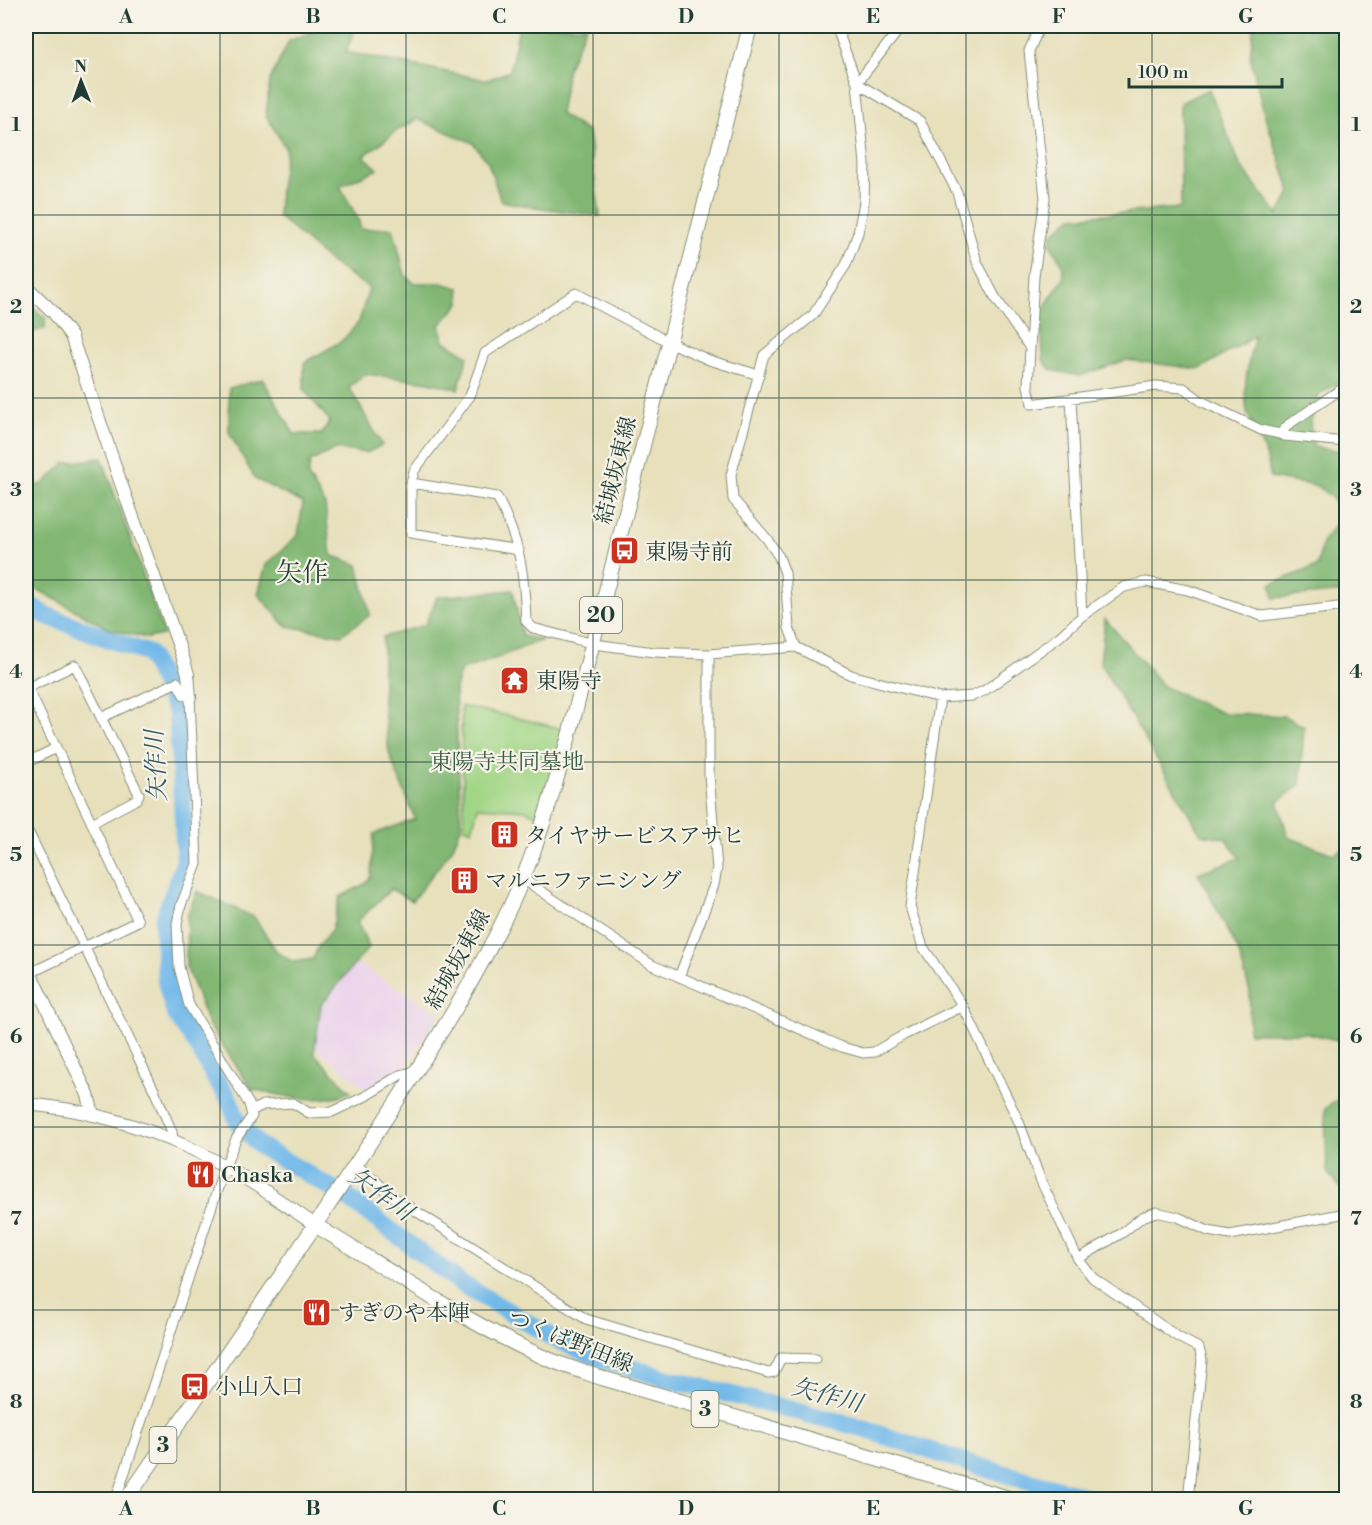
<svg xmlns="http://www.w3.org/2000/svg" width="1372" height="1525" viewBox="0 0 1372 1525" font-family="'Libre Bodoni','Noto Serif JP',serif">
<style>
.built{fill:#ead1ec}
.green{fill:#a2d686;stroke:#608a5d;stroke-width:1.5}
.forest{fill:#81b773;stroke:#507a54;stroke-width:1.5}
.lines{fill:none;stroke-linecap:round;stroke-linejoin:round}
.river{stroke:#72b9ea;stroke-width:18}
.street-casing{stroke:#838e78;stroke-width:11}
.secondary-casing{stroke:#838e78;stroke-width:14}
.primary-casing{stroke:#838e78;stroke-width:16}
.street{stroke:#fff;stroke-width:9}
.secondary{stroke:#fff;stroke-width:12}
.primary{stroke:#fff;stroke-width:14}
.grid{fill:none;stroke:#1f3d34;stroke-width:1.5;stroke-opacity:0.55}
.labels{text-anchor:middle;stroke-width:4.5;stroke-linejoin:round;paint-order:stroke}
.shield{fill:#f7f3e8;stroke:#60746a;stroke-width:1.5}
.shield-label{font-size:21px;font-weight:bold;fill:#1f3d34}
.street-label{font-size:22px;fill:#1f3d34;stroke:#f7f3e8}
.poi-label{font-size:22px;fill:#1f3d34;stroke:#f7f3e8;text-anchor:start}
.park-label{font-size:22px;fill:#395c44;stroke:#f7f3e8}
.water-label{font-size:24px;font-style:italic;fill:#345c62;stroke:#f7f3e8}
.quarter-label{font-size:26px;fill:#1f3d34;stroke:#f7f3e8}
.neatline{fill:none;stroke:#1f3d34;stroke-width:2}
.grid-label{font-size:20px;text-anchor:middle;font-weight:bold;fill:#1f3d34}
</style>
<rect width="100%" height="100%" fill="#f7f3e8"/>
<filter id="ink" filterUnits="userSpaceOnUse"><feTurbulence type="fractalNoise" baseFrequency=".0167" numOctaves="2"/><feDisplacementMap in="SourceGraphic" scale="12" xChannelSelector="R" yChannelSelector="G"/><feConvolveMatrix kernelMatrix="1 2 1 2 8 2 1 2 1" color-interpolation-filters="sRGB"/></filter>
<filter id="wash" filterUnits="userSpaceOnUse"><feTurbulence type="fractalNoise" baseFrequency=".008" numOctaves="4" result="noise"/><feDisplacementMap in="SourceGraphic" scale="24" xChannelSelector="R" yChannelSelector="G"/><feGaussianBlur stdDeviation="1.35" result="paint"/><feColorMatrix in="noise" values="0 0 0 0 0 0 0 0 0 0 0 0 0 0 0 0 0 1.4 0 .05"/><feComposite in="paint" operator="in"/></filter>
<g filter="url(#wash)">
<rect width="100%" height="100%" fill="#e7e0bb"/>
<path class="built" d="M347 958 440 1013 402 1071 368 1090 297 1032Z"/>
<path class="green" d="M461 706 513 717 563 729 538 816 525 810 478 807 472 830 464 827Z"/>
<path class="forest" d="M324 26H356L346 52 487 80 510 71 519 26H586L568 67 560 114 588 132 600 216 540 208 501 201 488 162 473 143 417 119 398 130 364 156 378 169 340 186 358 219 361 229 393 228 405 275 414 283H441L459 288 460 303 440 325 444 341 468 356 458 389 429 382 366 374 349 387 382 445 367 453 335 449 310 462 308 476 325 505 331 555 358 565 370 615 341 635 286 626 258 594 266 565 298 535 303 503 255 479 229 432V388L263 379 294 434H322L330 421 304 390V363L342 341 359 322 369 288 330 262 278 216 280 188 286 149 266 115 270 80 289 41Z
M1254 26H1346L1344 27 1346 37V377L1319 395 1310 424 1314 447 1346 452V592L1274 598 1271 584 1317 566 1323 541 1342 516 1332 498 1317 486 1270 478C1270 453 1254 434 1247 411 1242 391 1249 356 1255 336L1200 369 1126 360 1080 376 1051 370 1043 360 1041 312 1064 278 1062 263 1051 246 1052 234 1072 217 1181 208 1180 103 1209 89 1240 165 1278 215 1291 192 1264 113 1250 56Z
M26 301 45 318V329L26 333Z
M102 458 164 635 147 638 109 629 26 583V473L32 484 42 485 65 463Z
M513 590 522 636 542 640 489 661 461 670 455 688 461 827 452 849 412 901 391 889 357 922 369 947 321 1005 314 1053 351 1092C318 1105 285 1097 252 1089L208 1024 186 966 187 916 197 891 254 917 277 952 293 962 313 959 319 945 332 929 340 897 365 884 371 876 374 834 415 819 389 753 383 703V637L425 625 437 597Z
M1105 619 1164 687 1222 713 1284 716 1304 727 1300 785 1278 802 1288 837 1333 854 1341 850H1346V1042L1307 1033H1249L1250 992 1238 950 1198 873 1240 858 1225 838 1201 834 1100 663Z
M1346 1093V1194L1327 1172 1325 1109Z"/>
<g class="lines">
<path class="river" d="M26 602 45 615 149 654 177 713 181 779 185 861 163 921 166 981 175 1014 196 1043 216 1080 228 1097 238 1123 260 1146 348 1198 462 1284 555 1339 602 1359 669 1379 851 1425 981 1467 1097 1500"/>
</g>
</g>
<g filter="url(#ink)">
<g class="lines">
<defs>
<path id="street" d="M1040 26 1029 51 1045 198 1034 276 1030 348 1028 386 1032 404 1156 386 1184 388 1201 401 1261 430 1280 434 1284 436 1346 442
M857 83 920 121 957 192 977 262 995 297 1030 348
M857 83 902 26
M1071 398 1082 616
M1280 434 1289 424 1346 386
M411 483 497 497C520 542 524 570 526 621L533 628 594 644 654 652 709 654 796 647 851 675 940 698 972 696 984 691 1059 637 1082 616 1124 587 1146 582 1188 590 1262 616 1346 606
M519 550 411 533V483L414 471 470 396 485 353 576 293 669 342 709 360 759 375
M796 647 789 628 785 573 779 557 767 539 733 499 731 475 764 355 813 315 846 265 858 233 864 202 865 164 857 83 836 26
M26 684 138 921 26 975
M27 688 75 665 139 794 137 799 92 823
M940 698 910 907 923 947 963 1006 1019 1122 1041 1181 1078 1259 1093 1278 1178 1337 1199 1348 1202 1360 1188 1500
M101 718 177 682 184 695 190 697 197 864 181 905 177 924 179 967 189 1005 249 1104 252 1116 236 1139 225 1166 117 1496 119 1500
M26 763 56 748
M26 827 155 1092 172 1132 173 1140
M523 879 652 965 842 1047 863 1053 874 1052 904 1035 963 1006
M679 977 714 885 717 868 709 775V654
M251 1111 263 1105 293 1103 309 1113 332 1112 364 1097 400 1075 416 1071
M355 1165 366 1172 392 1196 586 1319 768 1373 774 1372 781 1358 816 1359
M1078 1259 1122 1233 1142 1217 1156 1212 1178 1217 1208 1231 1230 1235 1346 1213"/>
<path id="secondary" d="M26 286 53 312 71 336 118 475 182 655 188 674 190 697
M26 964 88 1095 93 1115
M26 1104C83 1109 141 1125 194 1150 236 1170 276 1198 315 1225"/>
<path id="primary" d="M315 1225C389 1270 462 1320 541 1356 561 1365 581 1371 602 1378L1015 1500
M126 1500C213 1373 303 1247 386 1118 436 1041 487 963 523 878 542 832 555 784 569 736L750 26"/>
</defs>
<use href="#street" class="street-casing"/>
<use href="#secondary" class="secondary-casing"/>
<use href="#primary" class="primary-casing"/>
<use href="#street" class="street"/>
<use href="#secondary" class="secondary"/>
<use href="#primary" class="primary"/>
</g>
</g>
<path class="grid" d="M220 26V1500M406 26V1500M593 26V1500M779 26V1500M966 26V1500M1152 26V1500M26 215H1346M26 398H1346M26 580H1346M26 762H1346M26 945H1346M26 1127H1346M26 1310H1346"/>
<defs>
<symbol id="bus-square" viewBox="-11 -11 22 22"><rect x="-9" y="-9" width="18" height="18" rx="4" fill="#c8321e" stroke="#f7f3e8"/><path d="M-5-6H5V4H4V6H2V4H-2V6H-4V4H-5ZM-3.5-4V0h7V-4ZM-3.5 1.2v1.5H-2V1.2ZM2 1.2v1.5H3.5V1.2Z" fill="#fff"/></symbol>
<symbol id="temple-square" viewBox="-11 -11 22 22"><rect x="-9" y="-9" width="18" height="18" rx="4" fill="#c8321e" stroke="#f7f3e8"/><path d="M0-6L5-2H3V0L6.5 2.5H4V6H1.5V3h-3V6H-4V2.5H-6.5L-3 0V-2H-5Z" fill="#fff"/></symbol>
<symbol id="building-square" viewBox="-11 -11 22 22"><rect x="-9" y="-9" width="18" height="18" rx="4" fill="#c8321e" stroke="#f7f3e8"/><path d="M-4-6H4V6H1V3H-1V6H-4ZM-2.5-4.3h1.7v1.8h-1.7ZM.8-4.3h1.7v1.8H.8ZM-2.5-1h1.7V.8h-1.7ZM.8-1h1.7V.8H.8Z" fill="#fff"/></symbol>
<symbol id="restaurant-square" viewBox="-11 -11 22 22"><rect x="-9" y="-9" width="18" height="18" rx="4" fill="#c8321e" stroke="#f7f3e8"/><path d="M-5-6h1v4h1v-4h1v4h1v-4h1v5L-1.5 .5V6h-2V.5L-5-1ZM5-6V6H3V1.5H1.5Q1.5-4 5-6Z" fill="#fff"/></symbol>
</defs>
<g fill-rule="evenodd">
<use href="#bus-square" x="608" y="534" width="33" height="33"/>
<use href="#temple-square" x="498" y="664" width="33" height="33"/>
<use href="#building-square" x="488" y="818" width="33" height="33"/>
<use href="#building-square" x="448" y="864" width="33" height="33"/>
<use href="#restaurant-square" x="184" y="1158" width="33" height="33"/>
<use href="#restaurant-square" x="300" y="1296" width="33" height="33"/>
<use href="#bus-square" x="178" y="1370" width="33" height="33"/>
</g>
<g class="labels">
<g class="shield">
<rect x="580" y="597" width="42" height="36" rx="4.5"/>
<rect x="691.5" y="1391" width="27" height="36" rx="4.5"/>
<rect x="149.5" y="1427" width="27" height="36" rx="4.5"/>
</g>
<g class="shield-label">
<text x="601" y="622">20</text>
<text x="705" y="1416">3</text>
<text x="163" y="1452">3</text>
</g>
<g class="street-label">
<text transform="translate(615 470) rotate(-76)" y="8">結城坂東線</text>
<text transform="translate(457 959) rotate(-61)" y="8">結城坂東線</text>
<text transform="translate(571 1340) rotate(22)" y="8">つくば野田線</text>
</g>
<g class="poi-label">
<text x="645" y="559">東陽寺前</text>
<text x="536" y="688">東陽寺</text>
<text x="525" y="843">タイヤサービスアサヒ</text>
<text x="485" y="888">マルニファニシング</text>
<text x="221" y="1182">Chaska</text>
<text x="338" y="1320">すぎのや本陣</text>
<text x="215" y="1394">小山入口</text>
</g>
<g class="park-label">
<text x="507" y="769">東陽寺共同墓地</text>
</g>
<g class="water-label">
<text transform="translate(156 766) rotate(-93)" y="8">矢作川</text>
<text transform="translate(381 1194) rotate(36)" y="8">矢作川</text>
<text transform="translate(827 1395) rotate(15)" y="8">矢作川</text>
</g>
<g class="quarter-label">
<text x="302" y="581">矢作</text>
</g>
</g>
<rect width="1372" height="1525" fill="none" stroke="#f7f3e8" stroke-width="66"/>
<g transform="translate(81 81) rotate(359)" stroke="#f7f3e8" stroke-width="4.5" paint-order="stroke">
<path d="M0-4.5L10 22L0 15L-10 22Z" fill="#1f3d34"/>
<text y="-9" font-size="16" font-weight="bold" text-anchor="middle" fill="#1f3d34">N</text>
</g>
<path d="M1129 78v9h153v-9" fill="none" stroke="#1f3d34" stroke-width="3"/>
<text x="1138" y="78" font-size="18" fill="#1f3d34" stroke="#f7f3e8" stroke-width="4.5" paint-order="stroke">100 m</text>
<rect x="33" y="33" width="1306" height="1459" class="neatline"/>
<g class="grid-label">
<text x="126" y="23">A</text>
<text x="313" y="23">B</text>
<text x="499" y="23">C</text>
<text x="686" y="23">D</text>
<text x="873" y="23">E</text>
<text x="1059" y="23">F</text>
<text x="1246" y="23">G</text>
<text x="16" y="131">1</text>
<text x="1356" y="131">1</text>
<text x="16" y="313">2</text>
<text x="1356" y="313">2</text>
<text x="16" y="496">3</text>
<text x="1356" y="496">3</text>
<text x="16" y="678">4</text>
<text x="1356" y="678">4</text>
<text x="16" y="861">5</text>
<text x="1356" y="861">5</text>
<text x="16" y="1043">6</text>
<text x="1356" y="1043">6</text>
<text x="16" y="1225">7</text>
<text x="1356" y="1225">7</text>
<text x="16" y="1408">8</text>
<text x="1356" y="1408">8</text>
<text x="126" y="1515">A</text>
<text x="313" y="1515">B</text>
<text x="499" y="1515">C</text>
<text x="686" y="1515">D</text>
<text x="873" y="1515">E</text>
<text x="1059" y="1515">F</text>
<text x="1246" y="1515">G</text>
</g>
</svg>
